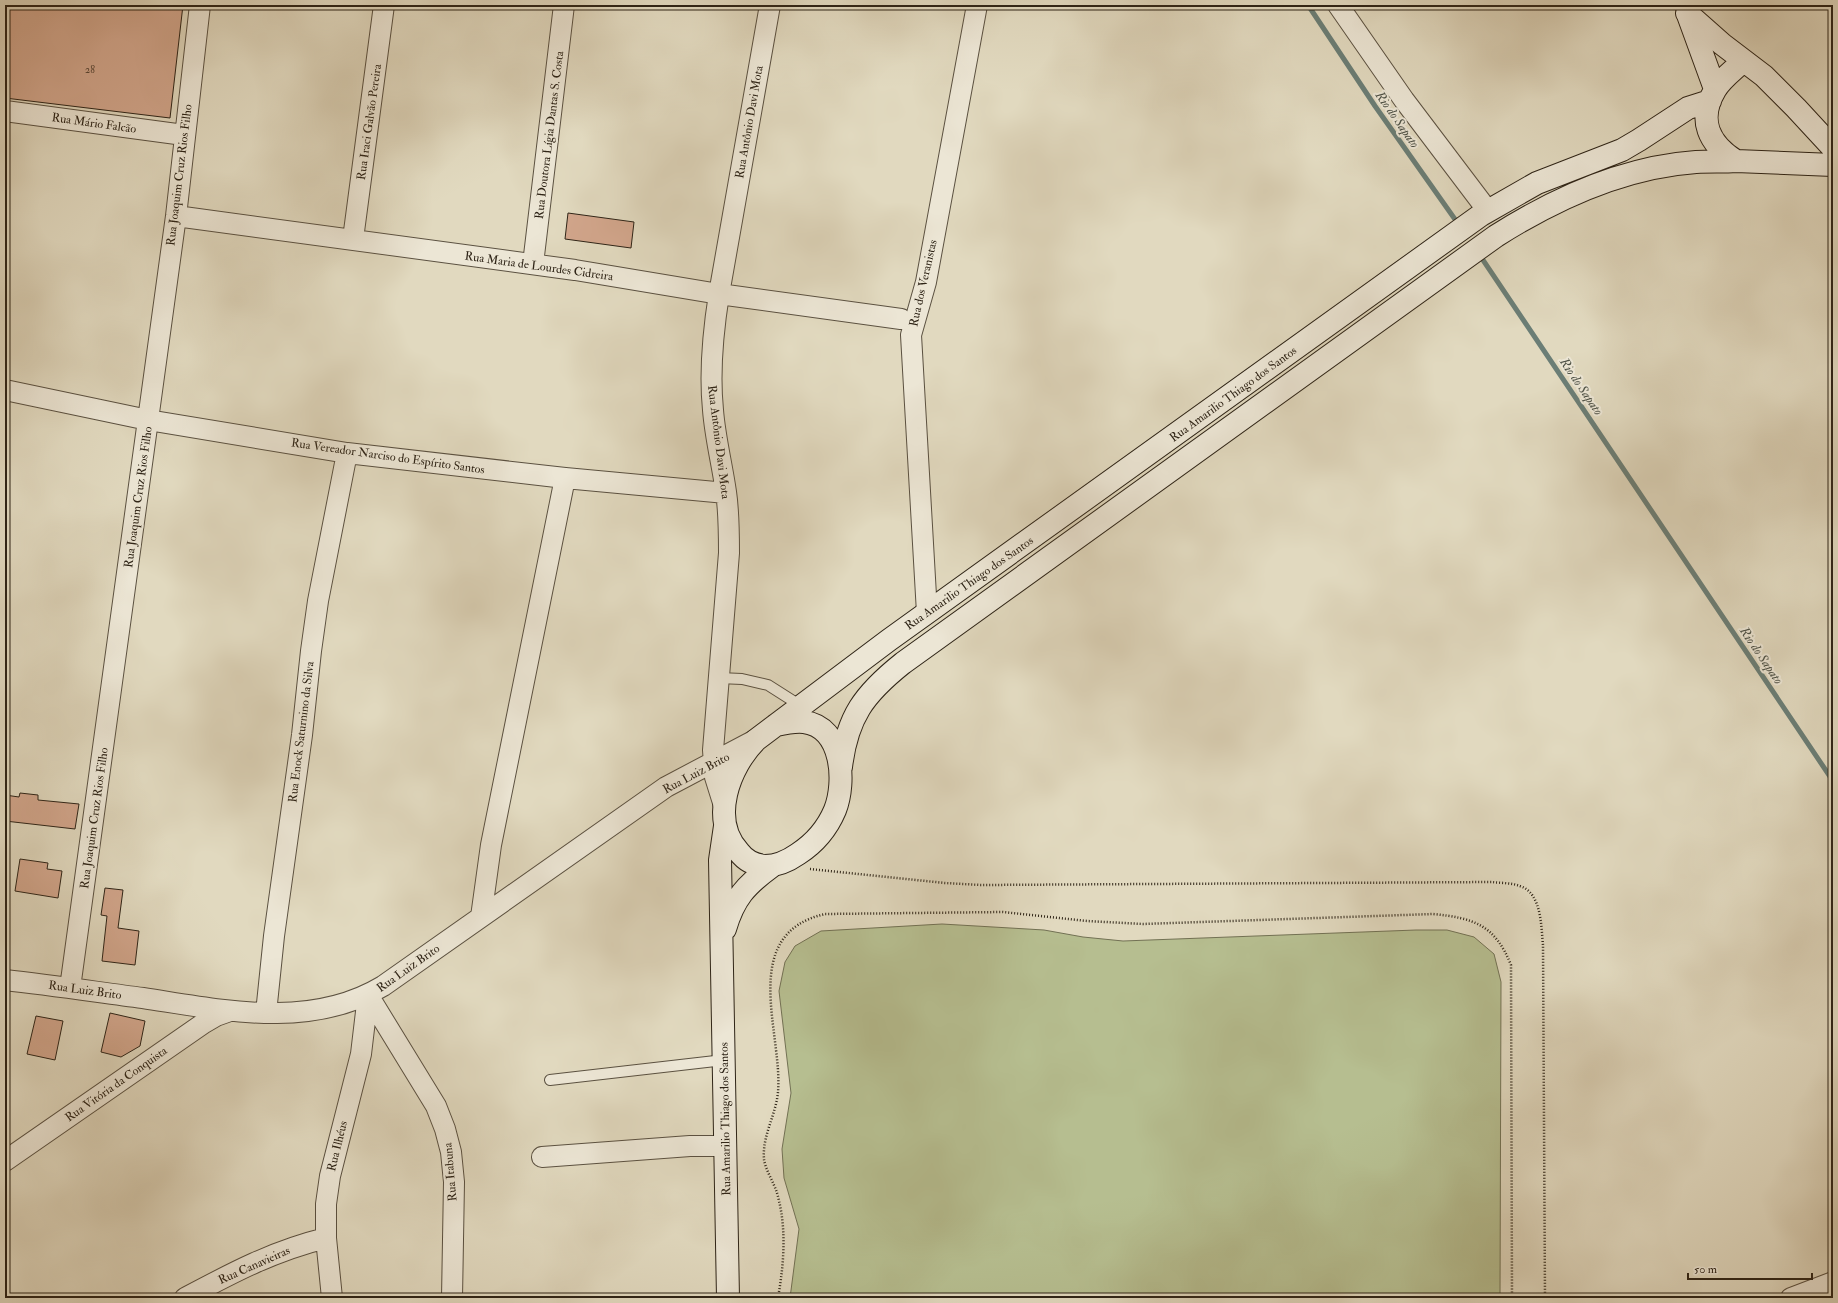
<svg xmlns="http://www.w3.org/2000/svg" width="1838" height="1303" viewBox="0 0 1838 1303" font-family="'IM FELL Double Pica',serif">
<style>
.green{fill:#b6be90;stroke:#727154}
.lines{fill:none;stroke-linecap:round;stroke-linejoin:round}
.stream{stroke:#6b7e76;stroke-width:5}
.building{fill:#d2a68c;stroke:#2e2417}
.lane-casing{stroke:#5b5141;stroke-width:12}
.street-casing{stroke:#5b5141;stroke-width:22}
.secondary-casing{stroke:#2e2417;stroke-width:24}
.path{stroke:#2e2417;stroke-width:2.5;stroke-dasharray:1 2;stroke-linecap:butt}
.lane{stroke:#ece6d5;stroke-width:10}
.street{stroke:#ece6d5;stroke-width:20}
.secondary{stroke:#ece6d5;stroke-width:22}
.labels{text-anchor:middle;stroke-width:4;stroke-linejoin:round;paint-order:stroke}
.number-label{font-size:10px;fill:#574434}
.street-label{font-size:12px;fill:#2e2417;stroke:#ece6d5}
.water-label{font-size:13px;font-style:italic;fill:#4d5146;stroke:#ece6d5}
</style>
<rect width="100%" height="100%" fill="#e1d9bf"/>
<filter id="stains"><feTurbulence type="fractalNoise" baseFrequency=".005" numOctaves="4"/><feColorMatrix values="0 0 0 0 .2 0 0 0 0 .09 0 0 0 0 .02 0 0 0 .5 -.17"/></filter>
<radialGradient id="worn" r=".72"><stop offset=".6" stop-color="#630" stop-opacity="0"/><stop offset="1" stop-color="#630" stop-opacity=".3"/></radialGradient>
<path class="green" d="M942 924 1044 930 1083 937 1123 941 1416 930H1447L1474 937 1494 954 1501 982 1500 1298H790L799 1229 784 1178 782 1149 791 1093 779 991 785 962 795 946 821 931Z"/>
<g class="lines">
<path class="stream" d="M1308 5 1375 106 1459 225
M1479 254 1833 781"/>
</g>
<path class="building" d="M9 5H183L170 118 5 98V39Z
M568 213 634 222 631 248 565 239Z
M20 793 38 795V800L79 804 75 829 5 821V795L19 797Z
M20 859 48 863 47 869 62 871 58 898 15 891Z
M105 888 123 890 118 928 139 931 135 965 102 961 107 916 101 915Z
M110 1013 145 1021 140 1046 121 1057 101 1052Z
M36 1016 63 1021 55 1060 27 1054Z"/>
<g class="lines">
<defs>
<path id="lane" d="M719 678 742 679 768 685 801 706
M550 1080 724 1060"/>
<path id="street" d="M1338 5 1404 100 1488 211
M5 111 184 135
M176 216 575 270 719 294 901 319
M353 239 384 5
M533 264 564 5
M5 390 148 420 347 453 565 478 726 493
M927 613 911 335 926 282 977 5
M725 809 715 777 713 750 729 553C729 532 729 512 726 492 722 464 715 437 713 410 709 371 713 332 719 294L770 5
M481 917 491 845 565 478
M5 980C51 985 97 992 143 998 222 1010 310 1030 383 986L666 787 755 740
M70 988 176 216 200 5
M368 995 436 1106 445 1129 451 1152 454 1182 452 1298
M266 1013 274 936 302 735 311 651 318 601 347 453
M542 1157 690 1146H726
M5 1161 204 1023 216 1016 230 1011
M185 1298C232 1273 273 1251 326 1238
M332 1298 326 1238V1204L330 1176 361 1054 368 995
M1791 1298 1833 1282"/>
<path id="secondary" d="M1687 13 1722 44 1764 76 1796 108 1833 148
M1688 15 1715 89
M1743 61C1735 69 1721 79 1715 90 1697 120 1709 144 1736 161L1833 165
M776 725C785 723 795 721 804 722 843 727 846 782 835 810 827 829 815 843 798 854 788 861 777 866 765 866 754 865 745 860 739 852 709 820 729 767 756 740L889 640 1481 215 1537 183 1622 150 1639 140 1688 108 1710 101
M841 767C847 717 864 694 903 663L1496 236C1556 198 1624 167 1696 162 1710 161 1723 162 1736 161
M725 826 720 860 728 1298
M725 929C734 898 746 885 772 866"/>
</defs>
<use href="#lane" class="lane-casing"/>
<use href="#street" class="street-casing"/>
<use href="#secondary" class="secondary-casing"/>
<path class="path" d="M810 869 945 883 981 885 1492 882C1501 883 1512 883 1520 886 1542 893 1541 927 1543 945L1545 1298
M778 1298C784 1263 787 1228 777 1193 774 1183 765 1169 764 1159 762 1136 776 1115 778 1092 783 1033 737 934 825 914L1003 912 1087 921 1143 924 1433 914C1474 918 1495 925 1511 965L1512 1298"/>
<use href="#lane" class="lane"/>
<use href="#street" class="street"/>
<use href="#secondary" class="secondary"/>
</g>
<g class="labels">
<g class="number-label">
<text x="90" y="73">28</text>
</g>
<g class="street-label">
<text transform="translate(369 122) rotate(-82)" y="4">Rua Iraci Galvão Pereira</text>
<text transform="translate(749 122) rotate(-80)" y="4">Rua Antônio Davi Mota</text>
<text transform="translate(94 123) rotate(8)" y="4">Rua Mário Falcão</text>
<text transform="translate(549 135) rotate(-83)" y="4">Rua Doutora Lígia Dantas S. Costa</text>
<text transform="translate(179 175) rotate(-83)" y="4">Rua Joaquim Cruz Rios Filho</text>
<text transform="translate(539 266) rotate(8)" y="4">Rua Maria de Lourdes Cidreira</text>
<text transform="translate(923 283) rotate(-77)" y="4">Rua dos Veranistas</text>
<text transform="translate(1233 394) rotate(-36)" y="4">Rua Amarilio Thiago dos Santos</text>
<text transform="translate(719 442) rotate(83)" y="4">Rua Antônio Davi Mota</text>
<text transform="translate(388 456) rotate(8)" y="4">Rua Vereador Narciso do Espírito Santos</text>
<text transform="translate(138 497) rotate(-82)" y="4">Rua Joaquim Cruz Rios Filho</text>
<text transform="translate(969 583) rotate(-35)" y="4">Rua Amarilio Thiago dos Santos</text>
<text transform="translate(301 732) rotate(-83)" y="4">Rua Enock Saturnino da Silva</text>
<text transform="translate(696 773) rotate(-28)" y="4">Rua Luiz Brito</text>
<text transform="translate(94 818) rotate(-82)" y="4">Rua Joaquim Cruz Rios Filho</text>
<text transform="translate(408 968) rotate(-35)" y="4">Rua Luiz Brito</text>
<text transform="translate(85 990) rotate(8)" y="4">Rua Luiz Brito</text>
<text transform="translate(116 1084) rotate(-35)" y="4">Rua Vitória da Conquista</text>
<text transform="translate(725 1119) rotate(-91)" y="4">Rua Amarilio Thiago dos Santos</text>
<text transform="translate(337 1146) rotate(-76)" y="4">Rua Ilhéus</text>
<text transform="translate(450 1172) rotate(-95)" y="4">Rua Itabuna</text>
<text transform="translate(254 1265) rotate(-24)" y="4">Rua Canavieiras</text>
</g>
<g class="water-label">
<text transform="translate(1398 119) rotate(55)" y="5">Rio do Sapato</text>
<text transform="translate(1582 386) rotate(56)" y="5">Rio do Sapato</text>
<text transform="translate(1762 655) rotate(56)" y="5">Rio do Sapato</text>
</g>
</g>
<rect width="1838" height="1303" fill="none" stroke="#e1d9bf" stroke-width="20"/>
<rect x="6" y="6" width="1826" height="1291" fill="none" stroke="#2e2417" stroke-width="2"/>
<rect x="10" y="10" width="1818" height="1283" fill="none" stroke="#2e2417"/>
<path d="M1688 1273v6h124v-6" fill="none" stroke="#2e2417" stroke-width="2"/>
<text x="1694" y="1273" font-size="12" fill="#2e2417" stroke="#ece6d5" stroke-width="3" paint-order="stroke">50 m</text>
<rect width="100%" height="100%" filter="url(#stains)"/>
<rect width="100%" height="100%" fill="url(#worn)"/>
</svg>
